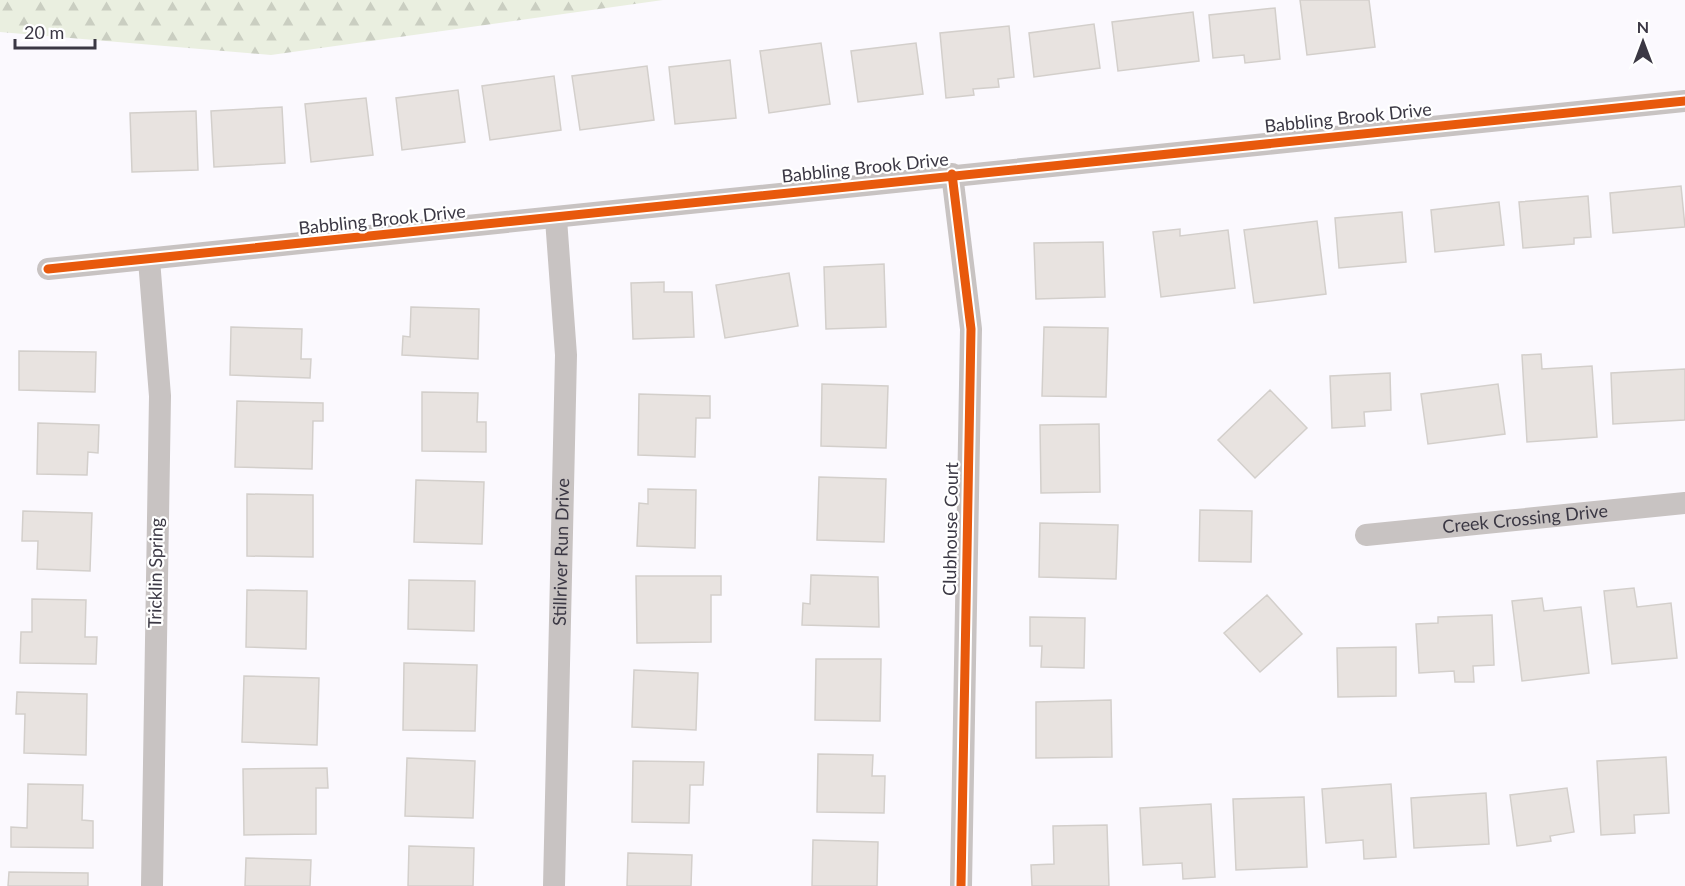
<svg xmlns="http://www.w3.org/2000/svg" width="1685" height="886" viewBox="0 0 1685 886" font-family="Lato,sans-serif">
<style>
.forest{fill:url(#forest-firs)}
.building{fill:#e8e3e0;stroke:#d3cfcb;stroke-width:1.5}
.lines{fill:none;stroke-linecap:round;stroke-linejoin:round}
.minor{stroke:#c8c3c2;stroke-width:22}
.cycleway-casing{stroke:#fff;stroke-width:13}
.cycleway{stroke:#e8590c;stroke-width:9}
.labels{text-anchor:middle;stroke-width:4.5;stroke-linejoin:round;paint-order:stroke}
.street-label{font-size:18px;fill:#3b3844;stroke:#fff}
</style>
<defs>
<pattern id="forest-firs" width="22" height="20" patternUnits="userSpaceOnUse" patternTransform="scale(1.5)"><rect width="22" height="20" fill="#eaefe0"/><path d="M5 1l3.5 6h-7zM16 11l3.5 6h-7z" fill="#cacec1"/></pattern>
</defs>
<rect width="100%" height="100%" fill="#fbf9fe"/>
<path class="forest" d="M0 0H663L271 55 0 32Z"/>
<path class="building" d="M1300 0H1369L1375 47 1307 55Z
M1275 8 1280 59 1245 63 1244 55 1213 58 1209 15Z
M1193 12 1199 61 1118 71 1112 22Z
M1094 24 1100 68 1034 77 1029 33Z
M1009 26 1014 77 998 79 999 87 973 89 974 95 946 98 940 33Z
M821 43 830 104 769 113 760 51Z
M916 43 923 94 858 102 851 51Z
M730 60 736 118 675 124 669 67Z
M647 66 654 120 580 130 572 76Z
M554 76 561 130 490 140 482 86Z
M458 90 465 142 402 150 396 98Z
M366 98 373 155 311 162 305 104Z
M282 107 285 163 214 167 211 111Z
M196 111 198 170 132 172 130 113Z
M1681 186 1685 227 1613 233 1610 193Z
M1588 196 1591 237 1574 238V244L1523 248 1519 202Z
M1499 202 1504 245 1435 252 1431 210Z
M1402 212 1406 262 1339 268 1335 218Z
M1317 221 1326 294 1254 303 1244 230Z
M1180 229V236L1228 230 1235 288 1161 297 1153 232Z
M1103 242 1105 297 1036 299 1034 243Z
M884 264 886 327 826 329 824 267Z
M789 273 798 326 725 338 716 285Z
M664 282V292H692L694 337 633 339 631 283Z
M411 307 479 309 478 359 402 355 403 336 410 337Z
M231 327 302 329 301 359H311L310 378 230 375Z
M1044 327 1108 328 1106 397 1042 396Z
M19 351 96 352 95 392 19 390Z
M1541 354 1542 369 1592 366 1597 437 1527 442 1522 355Z
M1685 369V420L1613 424 1611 373Z
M1390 373 1391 410 1364 412 1365 426 1332 428 1330 376Z
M822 384 888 386 886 448 821 446Z
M1498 384 1505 434 1428 444 1421 394Z
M1270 390 1307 428 1255 478 1218 440Z
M422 392 478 393 477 422H486V452L422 451Z
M639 394 710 396V418H696L695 457 638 455Z
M237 401 323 403V421H313L312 469 235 467Z
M38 423 99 425 98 453 88 452 87 475 37 474Z
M1099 424 1100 492 1041 493 1040 425Z
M819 477 886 479 884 542 817 540Z
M416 480 484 482 482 544 414 542Z
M648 489 696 490 695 548 637 546 639 503 648 504Z
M247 494 313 495V557L247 556Z
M1200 510 1252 511 1251 562 1199 561Z
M23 511 92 513 90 571 37 569 38 541H22Z
M1040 523 1118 525 1116 579 1039 577Z
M811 575 878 577 879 627 802 625 803 603 810 604Z
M636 576H721V595H711V642L637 643Z
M409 580 475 581 474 631 408 629Z
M1634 588 1637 607 1671 603 1677 658 1612 664 1604 591Z
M247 590 307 591 306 649 246 647Z
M1267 595 1302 634 1260 672 1224 633Z
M1542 598 1544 611 1581 607 1589 673 1522 681 1512 601Z
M32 599 86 600 85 637H97L96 664 20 663 21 632H32Z
M1492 615 1494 665 1473 666 1474 682H1455L1454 671 1419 673 1416 624 1438 623V617Z
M1030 617 1085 618 1084 668 1041 667 1042 646H1030Z
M1396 647V696L1338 697 1337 648Z
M816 659H881L880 721 815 720Z
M404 663 477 665 475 731 403 730Z
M634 670 698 673 696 730 632 727Z
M244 676 319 678 317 745 242 742Z
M17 692 87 694 86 755 24 753 25 714H16Z
M1111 700 1112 757 1036 758V702Z
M818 754 873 755 872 776H885L884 813 817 812Z
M1666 757 1669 813 1634 815 1635 833 1601 835 1597 761Z
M407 758 475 761 473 818 405 816Z
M633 761 704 762 703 785H690L689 823 632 822Z
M327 768 328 788H316V834L244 835 243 769Z
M28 784 83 785 82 820 93 821V848L11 847V827L27 828Z
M1391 784 1396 857 1364 859 1363 840 1326 843 1322 789Z
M1567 788 1574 832 1550 836 1551 841 1517 846 1510 795Z
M1486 793 1489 844 1414 848 1411 798Z
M1304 797 1307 867 1236 870 1233 799Z
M1211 804 1215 877 1183 879 1182 863 1143 865 1140 808Z
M1107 825 1109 886H1032L1031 865 1054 864 1053 826Z
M813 840 878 842 877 886H812Z
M409 846 474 848 473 886H408Z
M628 853 692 855 691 886H627Z
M246 858 311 860 310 886H245Z
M9 872 88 873V886H8Z"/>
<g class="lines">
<g class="minor">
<path d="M952 174 971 329 961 886"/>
<path d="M149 260 160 396 152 886"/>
<path d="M48 269 1685 101"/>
<path id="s1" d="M1366 535 1685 503"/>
<path id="s2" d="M554 886 566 355 556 219"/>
</g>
<defs>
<path id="cycleway" d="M952 174 971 329 961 886
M48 269 1685 101"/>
</defs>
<use href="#cycleway" class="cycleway-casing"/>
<use href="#cycleway" class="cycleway"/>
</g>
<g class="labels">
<g class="street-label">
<text transform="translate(1348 118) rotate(-6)" y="6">Babbling Brook Drive</text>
<text transform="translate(865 168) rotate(-6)" y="6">Babbling Brook Drive</text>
<text transform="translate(382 220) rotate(-6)" y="6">Babbling Brook Drive</text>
<text dy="6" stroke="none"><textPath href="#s1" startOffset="160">Creek Crossing Drive</textPath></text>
<text transform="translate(951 529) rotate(-89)" y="6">Clubhouse Court</text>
<text dy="6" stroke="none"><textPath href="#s2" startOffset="334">Stillriver Run Drive</textPath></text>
<text transform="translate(156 573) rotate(-89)" y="6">Tricklin Spring</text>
</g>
</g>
<g transform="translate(1643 42)" stroke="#ffffff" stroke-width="4.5" paint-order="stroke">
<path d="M0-4.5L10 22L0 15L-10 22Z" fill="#3b3844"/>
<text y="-9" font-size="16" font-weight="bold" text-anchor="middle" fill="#3b3844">N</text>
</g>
<path d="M15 39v9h80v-9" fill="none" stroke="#3b3844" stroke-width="3"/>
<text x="24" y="39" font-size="18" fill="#3b3844" stroke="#ffffff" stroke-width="4.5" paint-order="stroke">20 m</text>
</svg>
